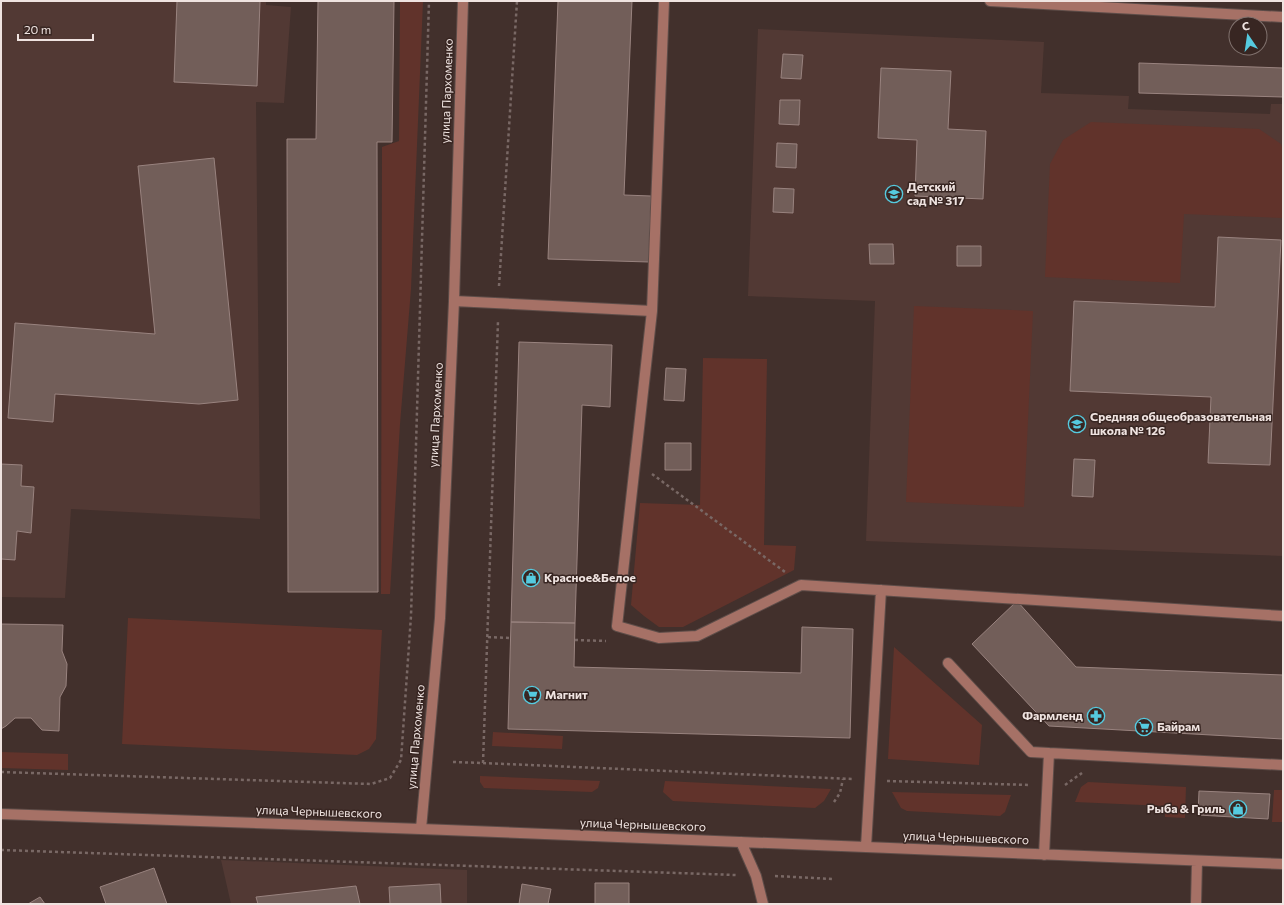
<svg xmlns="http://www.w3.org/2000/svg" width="1284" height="905" viewBox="0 0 1284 905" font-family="Commissioner,sans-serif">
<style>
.built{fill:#523934}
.green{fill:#61332b}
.building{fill:#725e59;stroke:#99837f}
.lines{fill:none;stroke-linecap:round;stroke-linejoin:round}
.minor-casing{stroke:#5e4d49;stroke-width:12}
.path{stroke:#796865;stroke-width:2.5;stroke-dasharray:3 3;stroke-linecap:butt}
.minor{stroke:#a67166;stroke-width:10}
.labels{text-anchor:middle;stroke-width:3;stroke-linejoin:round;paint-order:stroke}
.street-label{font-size:12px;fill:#efe3e0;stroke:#382622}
.poi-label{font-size:12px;font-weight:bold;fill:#efe3e0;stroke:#382622;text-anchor:start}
</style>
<rect width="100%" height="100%" fill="#42302c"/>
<path class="built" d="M1 1H266V5L291 7 284 103 256 102 260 519 71 509 65 598 1 597Z
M758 29 1044 42 1041 93 1129 96 1128 109 1270 114 1271 104H1283V556L866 541 875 301 748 296Z
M221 860 467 870V904H231Z"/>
<path class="green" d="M400 1H423L411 289 400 424 390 594H381L382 147 399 141Z
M1091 122 1259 129 1281 144 1283 151V218L1184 214 1180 283 1045 277 1050 164 1063 140Z
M914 306 1033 311 1024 507 906 502Z
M703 358 767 359 764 545 796 546 794 570 683 627H659L644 616 631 605 640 503 700 505Z
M128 618 382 630 376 739 369 749 357 755 122 744Z
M894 647 982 725 979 765 888 759Z
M493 732 563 736 562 749 492 746Z
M1 752 68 754V770L1 768Z
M480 776 600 781 598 788 592 792 484 788 480 782Z
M665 781 831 789 824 801 815 808 673 801 663 792Z
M1088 782 1186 787 1185 818 1165 817V806L1075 802 1081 787Z
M1274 790H1283V822H1272Z
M892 792 1011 795 1005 812 1000 816 907 811 901 808Z"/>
<path class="building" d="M177 1H260L257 86 174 82Z
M318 1H394L392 142H377L378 592H288L287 139H316Z
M558 1H632L624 195 651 196 649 262 548 259Z
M783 54 803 55 801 79 781 78Z
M1139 63 1283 68V97L1139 93Z
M881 68 951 71 948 129 986 131 983 199 915 196 917 140 878 138Z
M780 100H800L799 125 779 124Z
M777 143 797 144 796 168 776 167Z
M214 158 238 400 199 404 55 394 53 422 8 418 15 323 155 334 138 166Z
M774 188 794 189 793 213 773 212Z
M1218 237 1281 240 1270 465 1208 463 1211 397 1070 391 1074 301 1215 307Z
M869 244H893L894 264H870Z
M957 246H981V266H957Z
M519 342 612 345 610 407 582 405 575 623 511 622Z
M666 368 686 369 684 401 664 400Z
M665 443H691V470H665Z
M1074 459 1095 460 1093 497 1072 496Z
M1 464 22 465 21 486 34 487 31 533 17 531 15 560 1 559Z
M1017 601 1076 667 1283 675V739L1049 726 972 644Z
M511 622 575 623 574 667 801 673 802 627 853 629 850 738 508 729Z
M1 624 63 625 62 651 67 664 66 686 60 697 59 731 42 730 31 718H15L6 726 1 729Z
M1199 791 1270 794 1268 819 1198 815Z
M154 868 167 904H106L100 887Z
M595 883H629V904H595Z
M440 884 441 904H390L389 887Z
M522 884 551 889 548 904H519Z
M356 886 360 904H258L256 897Z
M40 897 45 904H28Z"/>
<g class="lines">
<defs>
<path id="minor" d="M990 1 1283 17
M454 301 652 311 664 1
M652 311 617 626 659 638 697 636 801 585 1283 616
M948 663 1031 752 1049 753
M1 814 421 829 1283 864
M421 829 440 618 454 301 463 1
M741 842 756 876 763 904
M866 847 881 590
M1044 855 1049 753 1283 765
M1196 904 1197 861"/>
</defs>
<use href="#minor" class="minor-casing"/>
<path class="path" d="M499 286 517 1
M652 474 785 572
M488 637 510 638
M575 640 606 641
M453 762 483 763 498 321
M483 763 852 779
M1 772 371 784 390 778 401 760 411 616 429 1
M887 781 1030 785
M1065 785 1082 773
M834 802 840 793 843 779
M1 850 736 875
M775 876 833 879"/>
<use href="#minor" class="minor"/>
</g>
<defs>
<symbol id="school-ring" viewBox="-11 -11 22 22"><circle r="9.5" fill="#382622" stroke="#55cadf" stroke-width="1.5"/><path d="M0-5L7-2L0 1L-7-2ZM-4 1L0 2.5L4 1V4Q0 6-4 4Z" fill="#55cadf"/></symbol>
<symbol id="shop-ring" viewBox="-11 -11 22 22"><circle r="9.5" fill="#382622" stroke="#55cadf" stroke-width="1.5"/><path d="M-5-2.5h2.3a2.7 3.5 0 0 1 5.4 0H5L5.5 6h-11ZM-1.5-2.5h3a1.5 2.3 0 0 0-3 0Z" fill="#55cadf"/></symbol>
<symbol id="supermarket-ring" viewBox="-11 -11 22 22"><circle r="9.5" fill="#382622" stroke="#55cadf" stroke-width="1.5"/><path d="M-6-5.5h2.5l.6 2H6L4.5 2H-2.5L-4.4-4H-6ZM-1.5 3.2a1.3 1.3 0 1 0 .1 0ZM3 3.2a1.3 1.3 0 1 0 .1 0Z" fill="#55cadf"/></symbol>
<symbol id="pharmacy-ring" viewBox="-11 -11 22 22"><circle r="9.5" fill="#382622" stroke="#55cadf" stroke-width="1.5"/><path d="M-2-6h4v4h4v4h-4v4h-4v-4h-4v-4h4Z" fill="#55cadf"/></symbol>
</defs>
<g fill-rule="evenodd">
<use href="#school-ring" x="884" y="184" width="20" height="20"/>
<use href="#school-ring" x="1067" y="414" width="20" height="20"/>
<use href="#shop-ring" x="521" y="568" width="20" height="20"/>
<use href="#supermarket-ring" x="522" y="685" width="20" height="20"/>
<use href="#pharmacy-ring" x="1086" y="706" width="20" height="20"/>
<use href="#supermarket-ring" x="1134" y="717" width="20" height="20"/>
<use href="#shop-ring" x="1228" y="799" width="20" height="20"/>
</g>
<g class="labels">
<g class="street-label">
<text transform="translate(447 91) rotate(-88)" y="4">улица Пархоменко</text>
<text transform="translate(436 415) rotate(-87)" y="4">улица Пархоменко</text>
<text transform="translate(416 737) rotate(-85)" y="4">улица Пархоменко</text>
<text transform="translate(319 812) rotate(2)" y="4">улица Чернышевского</text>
<text transform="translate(643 825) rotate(2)" y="4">улица Чернышевского</text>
<text transform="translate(966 838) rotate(2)" y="4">улица Чернышевского</text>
</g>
<g class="poi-label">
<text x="907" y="191">Детский<tspan x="907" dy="14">сад № 317</tspan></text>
<text x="1090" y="421">Средняя общеобразовательная<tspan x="1090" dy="14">школа № 126</tspan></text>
<text x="544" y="582">Красное&amp;Белое</text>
<text x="545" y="699">Магнит</text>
<text x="1083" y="720" text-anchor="end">Фармленд</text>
<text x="1157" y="731">Байрам</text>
<text x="1225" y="813" text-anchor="end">Рыба &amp; Гриль</text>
</g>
</g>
<rect width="1284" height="905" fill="none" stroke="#efe3e0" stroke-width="4"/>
<g transform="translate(1248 36) rotate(347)"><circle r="19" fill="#382622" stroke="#81726e"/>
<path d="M0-3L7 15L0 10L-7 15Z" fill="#55cadf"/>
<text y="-6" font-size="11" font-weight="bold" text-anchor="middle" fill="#efe3e0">С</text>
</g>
<path d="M18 34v6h75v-6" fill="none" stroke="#efe3e0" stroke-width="2"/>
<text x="24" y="34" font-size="12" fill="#efe3e0" stroke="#382622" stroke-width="3" paint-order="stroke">20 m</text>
</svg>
